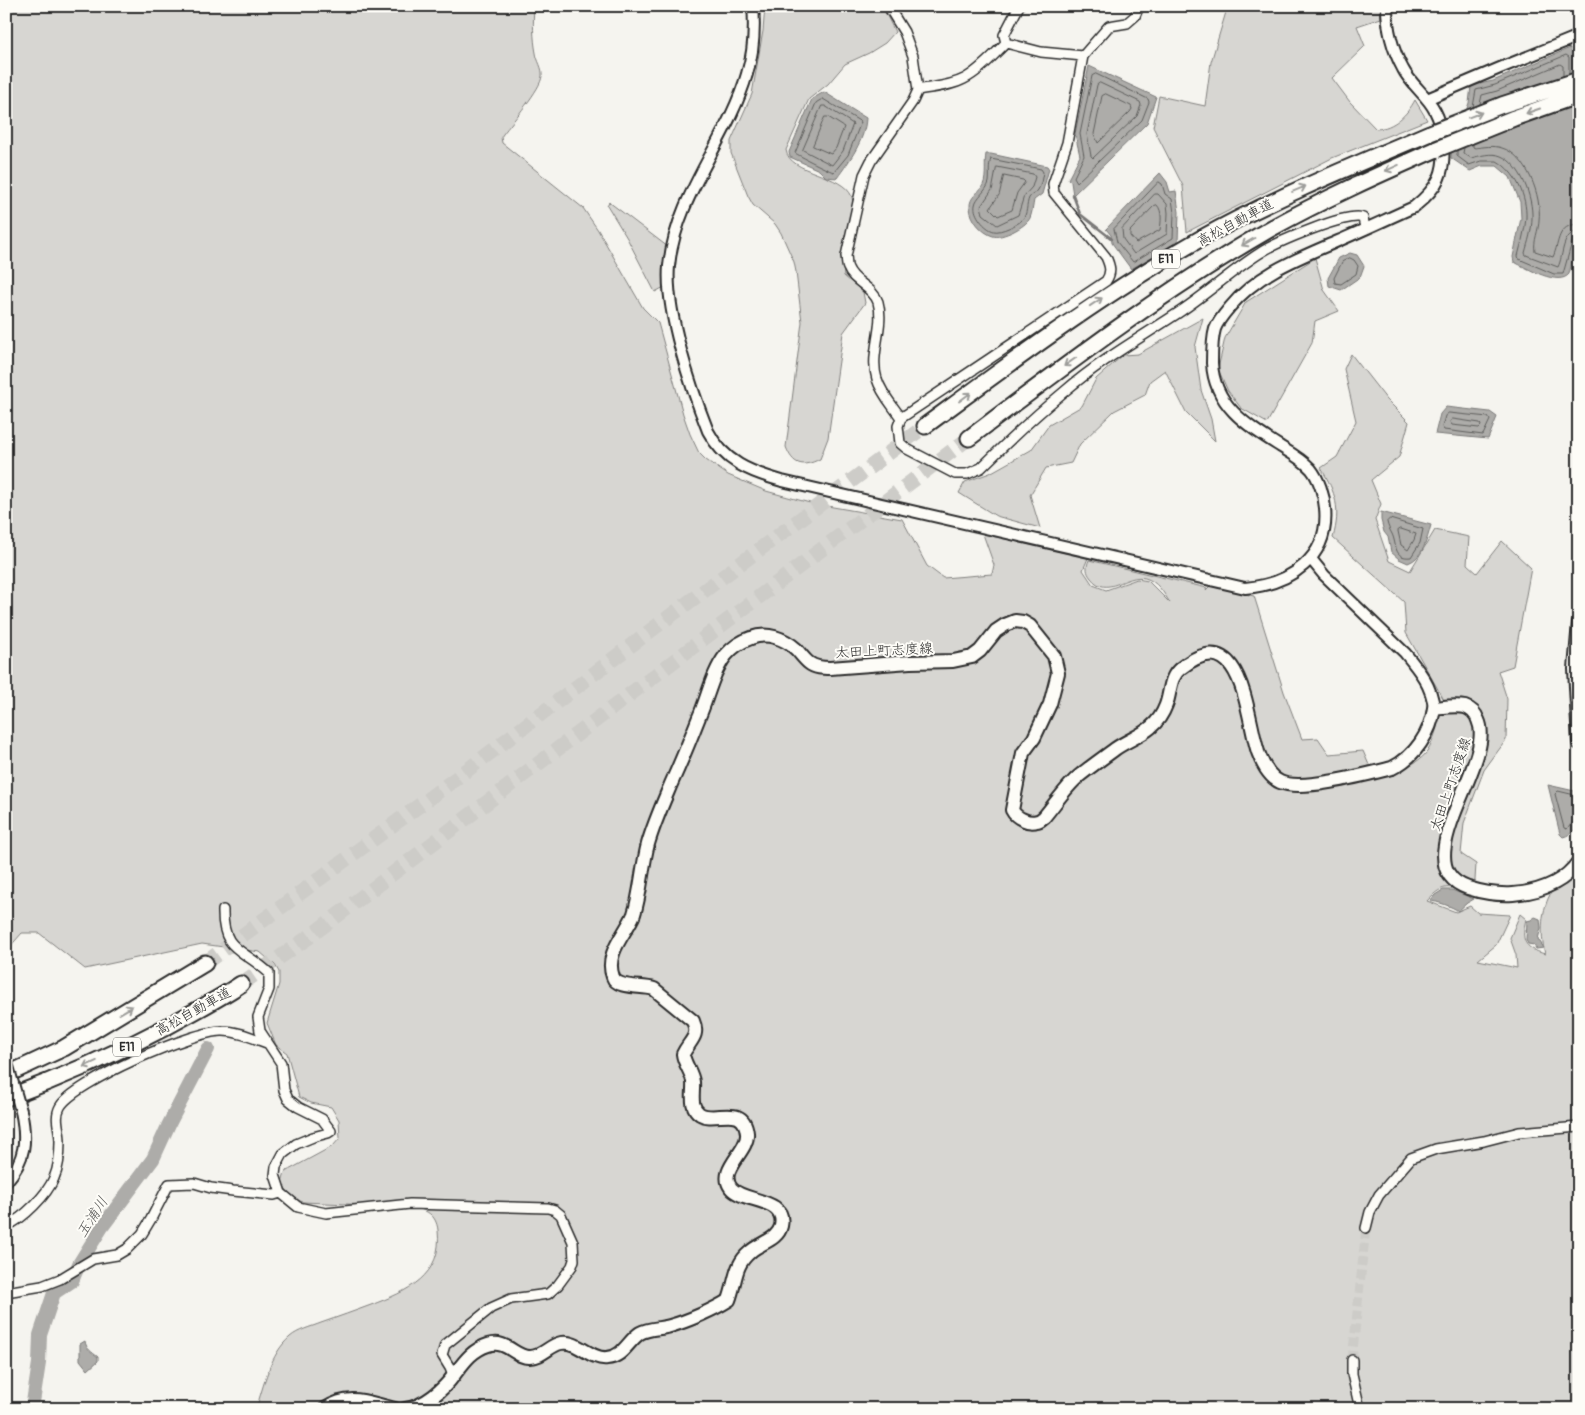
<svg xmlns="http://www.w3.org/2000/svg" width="1585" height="1415" viewBox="0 0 1585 1415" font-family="Pangolin,'Klee One',sans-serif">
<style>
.green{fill:#d7d6d2;stroke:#81807e}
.water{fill:#adaca9;stroke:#797877}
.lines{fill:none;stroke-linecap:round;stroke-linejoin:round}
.shore{stroke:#5f5f5d;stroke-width:1}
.stream{stroke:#797877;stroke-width:2.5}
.river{stroke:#adaca9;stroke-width:14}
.minor-tunnel{stroke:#cdccc8;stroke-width:9;stroke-dasharray:9 4.5;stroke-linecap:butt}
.motorway-tunnel{stroke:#cdccc8;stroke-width:15;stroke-dasharray:15 8;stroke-linecap:butt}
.minor-casing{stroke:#2b2b2b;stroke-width:12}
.tertiary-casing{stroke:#2b2b2b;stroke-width:14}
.secondary-casing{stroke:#2b2b2b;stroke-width:16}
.motorway-casing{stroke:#2b2b2b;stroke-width:19}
.minor{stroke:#fdfcf7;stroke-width:9}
.tertiary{stroke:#fdfcf7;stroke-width:10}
.secondary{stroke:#fdfcf7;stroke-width:12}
.motorway{stroke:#fdfcf7;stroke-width:15}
.tertiary-bridge-casing{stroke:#2b2b2b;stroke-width:14;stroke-linecap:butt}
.motorway-bridge-casing{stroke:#2b2b2b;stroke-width:19;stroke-linecap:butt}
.tertiary-bridge{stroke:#fdfcf7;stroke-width:10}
.motorway-bridge{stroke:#fdfcf7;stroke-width:15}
.oneway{stroke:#9e9e9b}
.labels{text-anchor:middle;stroke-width:4;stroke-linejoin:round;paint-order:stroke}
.shield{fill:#fdfcf7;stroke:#6a6a68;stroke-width:1}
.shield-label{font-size:12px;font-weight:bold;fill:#2b2b2b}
.street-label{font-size:14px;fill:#2b2b2b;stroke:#fdfcf7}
.water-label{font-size:15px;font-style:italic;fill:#585857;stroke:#fdfcf7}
</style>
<rect width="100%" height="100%" fill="#f5f4ef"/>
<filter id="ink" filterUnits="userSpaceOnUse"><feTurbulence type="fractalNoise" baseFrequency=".02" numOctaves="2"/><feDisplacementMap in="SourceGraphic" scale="10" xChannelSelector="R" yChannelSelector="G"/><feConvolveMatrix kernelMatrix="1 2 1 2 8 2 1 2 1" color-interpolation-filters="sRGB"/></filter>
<g filter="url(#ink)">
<path class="green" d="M6 6H534C533 22 533 37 536 53 537 61 543 68 542 76 541 89 512 122 503 134L501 137 502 143 583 208 598 230 643 308 658 323 683 414 690 434 699 453 706 460 728 475 766 491 810 503 902 519 927 566 943 578 992 574 994 565 983 534 1088 558 1083 570 1093 585 1106 590 1137 579 1148 581 1170 603C1164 593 1157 581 1145 578 1126 573 1107 599 1091 578 1086 572 1086 567 1089 560L1207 588 1206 590 1210 586 1254 596 1284 692 1302 739 1318 738 1329 754 1363 751 1375 779C1390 773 1417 766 1427 752 1435 741 1440 714 1444 700L1406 633 1404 602 1333 538C1341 509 1336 493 1321 468L1337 457 1356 421 1344 369 1351 354 1387 400 1409 422 1399 457 1371 480 1381 504 1375 520 1389 561 1410 571 1435 530 1469 537 1467 564 1477 573 1502 541 1531 568 1513 666 1498 671 1507 699 1506 740 1484 770 1464 823 1461 854 1476 864 1474 896C1451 887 1445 881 1427 901L1456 912 1470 906 1478 913 1510 915 1496 945 1478 960 1517 968 1516 955 1510 938 1520 914 1526 919C1521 940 1523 948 1545 954 1540 934 1541 909 1552 891 1557 882 1571 874 1579 867V1409H256C264 1385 270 1354 290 1337 298 1330 311 1327 321 1323 338 1317 355 1311 371 1305 408 1291 443 1276 438 1230 436 1214 426 1210 412 1207L303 1202C292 1199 287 1192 282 1182L285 1172 333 1146 340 1138 339 1120 331 1107 311 1103 299 1097 287 1053 276 1045 267 1023 279 984V972L275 965 260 952 202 944 85 969 39 933H22L7 950 6 1011Z
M765 6H882L895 32 885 43 869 53 845 64 828 84 809 99 786 150C789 174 843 173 852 197 857 212 845 237 843 253 842 260 843 269 844 276L863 292 865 303 843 333 828 438 820 459C802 468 793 465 786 447L802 322 796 272 794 262 781 233 775 224 753 205 748 196 731 153V141L752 94 763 31Z
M1205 6H1381V18L1357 26 1365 46 1332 78 1350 102 1376 129C1394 128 1407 115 1415 100L1427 120 1332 158 1187 232 1183 186 1153 127 1159 96 1205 106 1211 62 1226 12Z
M609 202 668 247 666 286 655 292 627 238 607 205Z
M1315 258 1324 290 1339 311 1315 321 1312 343 1267 423 1241 408 1228 391 1218 369 1225 338 1246 302Z
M1203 318 1195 347 1201 390 1211 419 1215 441 1186 412 1165 370 1150 381 1145 395 1114 411 1080 444 1071 463 1046 468 1030 495 1040 528 996 516 959 493 965 482 990 473 1031 450 1049 425 1082 406 1096 379 1123 355 1138 354Z"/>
<path class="water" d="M1570 48 1574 51V73L1579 84V233L1569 274C1559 287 1527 268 1514 262L1513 257 1521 218 1520 202 1510 177 1497 166H1482L1470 171 1451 158 1452 147 1469 103 1471 86 1493 81Z
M1089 66 1156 97 1147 123 1073 195 1071 182 1068 179 1080 156 1075 134Z
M824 92 866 118C865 140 850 160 837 178L826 177 819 170 790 157 789 152 812 99Z
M986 154H991L1047 166 1049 169 1042 194 1034 200C1033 206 1032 213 1030 218 1026 227 1001 239 993 236 982 233 970 219 970 207 969 197 979 193 983 185 987 176 984 164 986 154Z
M1160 173 1167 182 1170 192 1176 191 1179 212 1178 242 1131 269 1112 243 1111 235 1106 229Z
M1350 253 1357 255 1364 266 1360 277 1341 290 1329 286 1328 278 1339 258Z
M1446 407 1490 412 1497 417 1488 439 1435 434 1440 414Z
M1381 512 1431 525C1427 539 1423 558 1408 563L1399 559 1391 552 1388 537 1384 532 1381 520Z
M1548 785 1579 792C1579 807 1583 832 1563 837L1560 834Z
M1443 890H1452L1474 899 1467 903 1458 911C1454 907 1436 901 1430 901L1435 895Z
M1535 917 1540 919 1541 928 1538 939 1544 948 1536 949 1534 945 1528 944 1526 940 1527 921 1531 920Z
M85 1341C86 1349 92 1352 98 1357V1361L88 1370 80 1360V1344Z"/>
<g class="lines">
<path class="shore" d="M1096 74 1148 99 1149 102 1142 120 1077 182 1074 177 1084 156 1080 134 1092 76Z
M1100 83 1140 102 1141 105 1137 116 1093 158 1091 156 1087 134 1097 85Z
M1106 94 1131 106 1132 109 1130 112 1098 143 1094 134 1102 96Z
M823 99 861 122 848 155 834 172C831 172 798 155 795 153L816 103Z
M1480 104 1482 95 1497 91 1560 64 1563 66V76
M822 106H825L853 124 843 151 832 165 803 150Z
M1473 107 1476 90 1495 85 1566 55 1569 57V74
M825 117H828L844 127 836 148 831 154 813 146Z
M1473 144V147L1475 148C1483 147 1494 145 1502 148 1527 155 1542 197 1539 220 1539 230 1533 241 1535 251L1553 257C1560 242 1556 225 1579 224
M1464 148 1463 153 1471 158C1479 156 1492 152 1501 156 1521 164 1533 198 1532 218 1532 230 1528 242 1525 253L1526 255 1558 267C1564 255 1561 233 1579 231
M1457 150V156L1469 165 1481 161H1497C1516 172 1527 196 1526 218 1525 230 1521 244 1518 256L1519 259 1554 274H1563L1572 242 1574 238H1579
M991 159 1041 169 1043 172C1042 177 1041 186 1038 190 1036 194 1031 194 1029 198 1026 205 1028 214 1022 220 1019 224 1000 233 994 231 985 229 973 214 975 205 976 197 987 191 989 182 990 174 988 166 991 159Z
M997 167 1033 174 1035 177 1032 187 1024 196 1018 215 997 225 983 214 981 206 992 190Z
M1004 176 1023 180 1025 182 1017 193 1012 210 998 216 990 208 999 195Z
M1159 182 1162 184 1165 194 1172 199 1174 213 1173 238 1133 262 1117 242 1114 229Z
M1155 194H1158L1167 204 1168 213 1167 234 1134 254 1123 239 1122 229Z
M1157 205C1163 211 1161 223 1160 230L1136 243 1130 236V231L1154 206Z
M1350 258 1354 260 1358 266 1356 274 1341 284 1335 283 1334 278 1342 262Z
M1449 413 1488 417 1490 420 1483 435 1444 430 1442 427 1445 416Z
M1453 419 1480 423 1481 426 1479 428 1452 425 1450 422Z
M1390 519 1423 529 1420 543 1411 557C1393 559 1397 544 1392 534 1390 530 1388 527 1387 522Z
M1401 529 1416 534 1414 540 1408 550 1401 545 1398 531Z
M1579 796 1558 791 1555 794 1564 828 1567 829 1574 821 1579 820"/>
<path class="stream" d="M1073 195 1080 214 1112 239"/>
<path class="river" d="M32 1409 39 1363 40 1335 54 1293 72 1281 79 1264 102 1227 153 1159 169 1124 208 1049"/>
<path class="minor-tunnel" d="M1352 1360 1366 1228"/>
<path class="motorway-tunnel" d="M205 963 462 774 646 634 925 426
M241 984 309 937 969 438"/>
<defs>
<path id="minor" d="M888 6 904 32 913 56 918 90 913 101 871 161 864 175 846 256C847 260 846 265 848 268 853 282 873 287 878 302 885 327 869 354 877 379 881 393 893 406 901 418
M1139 6 1135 16 1127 23 1109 26 1083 56 1067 143 1053 184 1054 193 1106 257C1110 266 1112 272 1106 281L901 418 898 426 900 443 907 449 955 474H967L981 468C1008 441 1036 415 1065 391 1101 360 1142 337 1181 311 1208 293 1233 270 1260 253 1275 243 1349 211 1363 218L1365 228
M1006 43 1004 35 1019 6
M918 90C934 87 951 86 964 79 980 71 993 55 1006 43L1041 52 1083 56
M223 910C222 952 243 948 269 973V989L258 1017 260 1031 281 1063 284 1090 288 1099 298 1107 322 1119 331 1131 328 1133 313 1137 296 1144 283 1154 276 1167 275 1175 281 1193 298 1207 326 1213 410 1204 548 1208 555 1210 561 1215 573 1242 574 1260 572 1266 558 1285 548 1294 511 1299 491 1308 445 1345 442 1355 450 1368 453 1376
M6 1226C23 1219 47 1195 54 1178 59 1167 60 1153 60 1141 60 1129 54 1118 60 1107 74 1082 194 1030 223 1031 238 1031 253 1038 267 1043
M1366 1228 1370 1212 1379 1195 1411 1158 1436 1149 1484 1141 1519 1132 1579 1127
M6 1292 42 1286 60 1279 93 1259 117 1255 127 1249 142 1234 151 1219 169 1184 194 1183 211 1188 233 1191 274 1195 281 1193
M1352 1360V1374L1360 1409"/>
<path id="tertiary" d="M753 6C755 29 754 51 747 74 728 140 676 195 669 266 665 311 691 388 708 431 724 462 750 472 782 481L1245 588C1290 584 1330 558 1325 508 1324 495 1319 479 1311 469 1303 460 1291 453 1281 447 1248 426 1214 406 1212 363 1212 353 1212 339 1215 329 1218 321 1224 314 1230 307 1258 273 1299 258 1338 241 1364 230 1389 218 1414 207 1439 187 1446 172 1443 141 1442 131 1440 120 1435 111 1427 95 1411 85 1403 69 1392 49 1387 29 1387 6
M1427 99 1500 68 1579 36
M1311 559 1324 575 1405 653C1419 670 1432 686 1434 708
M6 1182C26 1159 27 1140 21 1111"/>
<path id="secondary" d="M1579 622 1575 669 1579 743
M325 1409C351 1392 368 1403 395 1409
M405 1409C424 1407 444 1389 454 1375 464 1362 472 1350 488 1345 507 1339 515 1358 530 1357 542 1357 550 1345 561 1343 578 1340 590 1360 607 1358 623 1357 628 1341 640 1333 649 1328 660 1329 670 1326 688 1321 713 1310 729 1300 736 1282 734 1265 750 1252 759 1243 778 1240 781 1226 787 1197 743 1203 731 1188 717 1169 749 1152 747 1133 744 1103 715 1123 700 1114 689 1107 694 1093 693 1082 692 1072 684 1064 683 1054 689 1041 700 1037 693 1021L654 989C642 985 617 989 613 977 604 953 626 934 634 914 641 893 642 866 648 844 654 823 663 803 671 784 681 762 690 740 699 717 708 697 712 673 726 655 732 648 742 641 751 638 767 632 784 638 796 649 800 653 804 659 809 663 815 668 823 668 830 668L910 662 953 661 972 657 980 651 996 631 1005 625 1015 621 1023 622 1030 626 1054 656 1058 673 1050 704 1034 738 1023 753 1012 810C1016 818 1029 824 1037 821 1040 821 1042 818 1044 817 1055 804 1066 787 1079 776 1090 767 1103 758 1115 749 1126 741 1141 736 1151 727 1157 722 1163 713 1166 705 1171 692 1169 677 1181 668 1243 619 1246 716 1258 752 1262 763 1269 777 1280 782 1302 792 1368 774 1392 768 1415 757 1431 732 1434 708 1444 707 1455 705 1465 707 1471 709 1476 714 1478 720 1498 761 1401 865 1468 888 1484 893 1497 895 1513 894 1539 892 1564 883 1579 861"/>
<path id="motorway" d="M925 426C1015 360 1103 294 1200 239 1274 198 1352 166 1430 133
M969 438C1066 365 1164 290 1270 229 1324 199 1380 174 1437 149
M6 1075 64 1048 205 963
M6 1098C61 1078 113 1055 164 1028 190 1014 217 1000 241 984"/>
</defs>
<use href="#minor" class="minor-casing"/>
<use href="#tertiary" class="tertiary-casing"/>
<use href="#secondary" class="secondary-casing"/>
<use href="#motorway" class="motorway-casing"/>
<use href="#minor" class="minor"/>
<use href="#tertiary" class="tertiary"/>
<use href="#secondary" class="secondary"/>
<use href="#motorway" class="motorway"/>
<defs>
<path id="tertiary-bridge" d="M7 1063 21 1111"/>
<path id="motorway-bridge" d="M1430 133 1502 105 1579 80
M1437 149 1514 118 1579 95"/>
</defs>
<use href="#tertiary-bridge" class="tertiary-bridge-casing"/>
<use href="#motorway-bridge" class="motorway-bridge-casing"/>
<use href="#tertiary-bridge" class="tertiary-bridge"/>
<use href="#motorway-bridge" class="motorway-bridge"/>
</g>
<defs><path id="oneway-shaft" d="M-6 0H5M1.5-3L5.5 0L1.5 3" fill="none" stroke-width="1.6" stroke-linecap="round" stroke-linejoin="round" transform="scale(1.25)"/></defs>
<g class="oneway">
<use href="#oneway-shaft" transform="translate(1533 111) rotate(161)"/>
<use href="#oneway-shaft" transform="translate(1475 115) rotate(-21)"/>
<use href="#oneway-shaft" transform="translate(1392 168) rotate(156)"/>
<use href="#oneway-shaft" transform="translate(1299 189) rotate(-23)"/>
<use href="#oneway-shaft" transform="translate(1248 242) rotate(149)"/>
<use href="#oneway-shaft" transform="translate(1096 302) rotate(-34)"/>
<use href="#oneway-shaft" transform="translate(1070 362) rotate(145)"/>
<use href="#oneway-shaft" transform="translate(965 397) rotate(-37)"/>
<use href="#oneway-shaft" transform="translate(126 1010) rotate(-31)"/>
<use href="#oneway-shaft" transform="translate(90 1064) rotate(156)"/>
</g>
</g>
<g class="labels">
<g class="shield">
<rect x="1152" y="249.5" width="28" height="19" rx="4"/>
<rect x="113" y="1037.5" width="28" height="19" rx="4"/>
</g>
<g class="shield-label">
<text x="1166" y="263">E11</text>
<text x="127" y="1051">E11</text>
</g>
<g class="street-label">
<text transform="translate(1235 222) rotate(-28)" y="5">高松自動車道</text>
<text transform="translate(884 650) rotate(-3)" y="5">太田上町志度線</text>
<text transform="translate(1450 784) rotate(-71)" y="5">太田上町志度線</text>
<text transform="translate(193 1011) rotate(-29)" y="5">高松自動車道</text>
</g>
<g class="water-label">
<text transform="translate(92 1217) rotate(-57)" y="5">玉浦川</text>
</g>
</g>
<rect width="1585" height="1415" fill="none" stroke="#fdfcf7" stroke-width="25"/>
<rect x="12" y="12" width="1560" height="1390" fill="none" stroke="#2b2b2b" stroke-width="2" filter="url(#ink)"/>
</svg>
